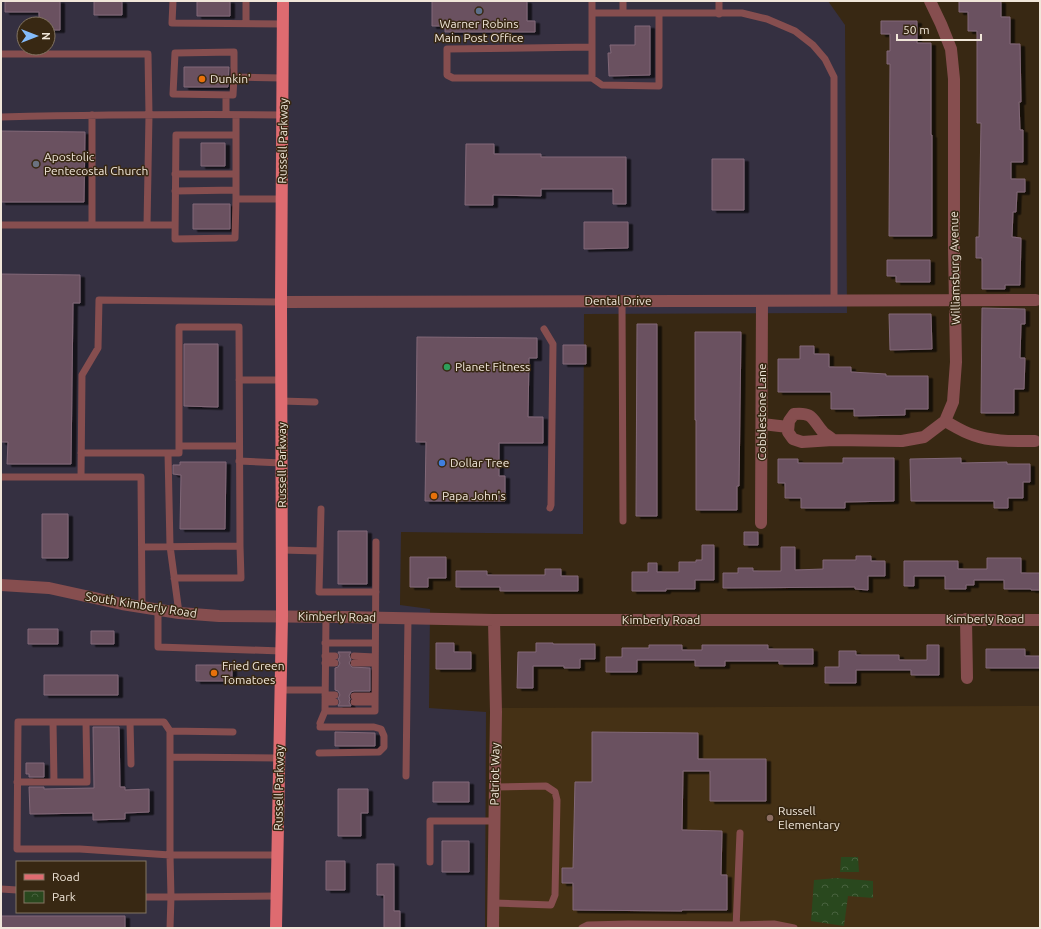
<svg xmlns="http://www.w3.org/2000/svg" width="1041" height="929" viewBox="0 0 1041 929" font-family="Ubuntu,sans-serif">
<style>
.commercial{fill:#353041;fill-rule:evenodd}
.built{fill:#453115}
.park{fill:url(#park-crowns)}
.building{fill:#6a5160;stroke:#826878;filter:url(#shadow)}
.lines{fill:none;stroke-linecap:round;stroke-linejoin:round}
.lane{stroke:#864e4f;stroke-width:7}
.street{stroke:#864e4f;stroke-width:12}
.primary{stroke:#de6b70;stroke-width:12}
.service-dot{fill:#5c6f8a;stroke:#382813;stroke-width:1.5}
.food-dot{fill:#e8710a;stroke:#382813;stroke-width:1.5}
.worship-dot{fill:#6b7280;stroke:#382813;stroke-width:1.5}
.leisure-dot{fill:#2e9e5b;stroke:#382813;stroke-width:1.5}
.shop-dot{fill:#3f7fe0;stroke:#382813;stroke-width:1.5}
.education-dot{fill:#8d6e63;stroke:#382813;stroke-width:1.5}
.labels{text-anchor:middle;stroke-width:3;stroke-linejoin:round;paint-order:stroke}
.poi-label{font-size:12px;fill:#f0e6d9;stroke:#382813;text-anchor:start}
.street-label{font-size:12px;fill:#f0e6d9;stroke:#382813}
</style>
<defs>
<pattern id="park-crowns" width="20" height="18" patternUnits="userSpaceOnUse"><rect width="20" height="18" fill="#29481e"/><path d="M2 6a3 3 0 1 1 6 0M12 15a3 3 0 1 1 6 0" fill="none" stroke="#48623e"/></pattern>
<filter id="shadow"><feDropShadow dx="4.5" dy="2.5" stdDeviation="0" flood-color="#0009"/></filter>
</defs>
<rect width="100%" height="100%" fill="#382813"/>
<path class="commercial" d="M1 1H828L845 25 847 313 584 314 583 534 401 532 400 605 430 609 429 708 486 712 485 928H1ZM24 24H48V48H24ZM17 862H145V912H17Z"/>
<path class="built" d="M1040 706V928H499L502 708Z"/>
<path class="park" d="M841 857H858L859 872H840Z
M837 878 873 881V898L848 896 844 926 811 921 814 880Z"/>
<path class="building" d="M5 1H60V30H48V24H39V12H5Z
M94 1H122V15H94Z
M197 1H230V16H197Z
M432 1H527V21H535V32H445V26H432Z
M959 1H1001V17H1010V44H1020L1021 102H1019L1020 130H1023V162H1011V179H1025V192H1017L1016 212H1013L1012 237 1021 238 1020 285H1005V289H982V258H976V237H979L981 123H977V31H968V12H959Z
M881 21H917V43H931V135H932V236H889L890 64H887V51H890V34H881Z
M635 26H650V75L609 76 608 53H611L610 45H635Z
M184 67H229L228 87H184Z
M1 131 85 132 84 202H1Z
M201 143H225V166H201Z
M466 144H494V154H541V157H626V204H613V189H541V196L493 195V205H465Z
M712 159H744V210H712Z
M193 204H230V229H193Z
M584 222H628V248L584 249Z
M887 260H930V282H896V276H887Z
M1 274 80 275V303H73L71 464H7L8 442H1Z
M982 308 1025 309V324H1021L1020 358H1025L1024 389H1014V413H981Z
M889 314H931L932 349 890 350Z
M637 324H657V516H636Z
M695 332H741L739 486H737V510H696V420H695Z
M417 337 537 338V358H529L528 417H543V443H499V476H505V501H425L426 442H416Z
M184 344H218V407L184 406Z
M563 345H586V364H563Z
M800 346H814V354H829V367H851V372L886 374V376H928V409H905V415L854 416V409H831V392H778V359H800Z
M843 458H894V501L845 502V508H801V498H785V483H778V459H798V463H843Z
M961 458V463L1007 462V464H1030V482H1023V498H1008V508H994V501H911L910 459Z
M180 462H226L225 529H180L181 475 173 474V465H180Z
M42 514H68V558H42Z
M338 531H367V584H338Z
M744 532H758V545H744Z
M702 545H714V580H695V589H666V591H632V572H648V563H657V572H679V562H696V560H702Z
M781 547H795V570L823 569V560H856V556H871V561H885V576H868V590L855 589V587L723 588V573H738V568H753V571H781Z
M410 557H446V578H428V587H410Z
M987 558H1021V573H1040V590H1031V589H1004V580H974V585H966V589H945V576H914V586H904V561H958V569H987Z
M545 569H561V576H578V591H500V587H456V571H487V575H545Z
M28 629H58V644H28Z
M91 631H114V644H91Z
M436 643H454V652H471V669H436Z
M536 643H553V644H595V659H580V668H564V666H533V688H517L518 652H536Z
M649 645H682V650H702V645H768V649H813V664H779V661H725V666H695V660H637V672H606V657H622V648H649Z
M927 645H939V675H911V670H856V683H825V667H839V651H856V655H899V660H927Z
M986 649H1025V656H1040V668H986Z
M338 652H351L349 655 351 660 349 663 352 667 370 668V691H354L351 692 349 696 350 699 349 702 351 706H338L340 702 338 698 340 695 338 691 335 690V668L338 667 340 663 338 660 340 656Z
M196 665H232V681H196Z
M44 675H118V695H44Z
M93 727H119L120 787H125V790L149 789V812L125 813V819L93 820V813L30 814 29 787H44V789L94 788Z
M335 732 375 733V746H335Z
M592 732 698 733V759H766V801H710V771H683L682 830 722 831 721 875H727V910H682V911L573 910V883H562V868H573L575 782H592Z
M26 763H44V777H29V774H26Z
M433 782H469V802H433Z
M338 789H368V813H361V836H338Z
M442 841H469V872H442Z
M326 861H345V890H326Z
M377 864H394V911H400V928H384V895H377Z
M1 916H125V928H1Z"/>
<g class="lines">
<path class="lane" d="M173 1 172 23 283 24
M246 1V23
M623 1V13
M719 1V14
M592 13V1
M592 47V78H453L447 75V49L592 47V13H742L767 19 795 31 813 45 825 59 834 77V301
M1 54H148L149 115 147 225H92
M234 77 233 95 173 94 175 53 234 52V77L283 78
M592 78 602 85 659 86V14
M226 95V114
M1 117C95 115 189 114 283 115
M236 135V115
M175 174H236
M175 191 236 190
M236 199 235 238 175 239 176 135H236V199H282
M1 225H92V115
M147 225H175
M622 301 623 521
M544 329 553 344 551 505 550 508
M239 380H281
M281 401 315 402
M179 446H239
M81 453H179V327H239L240 546 142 547
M168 453 170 546 179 613
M239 461 282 463
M1 477H81
M282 550 320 551 321 509
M320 551 319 592H376
M174 578H241L240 546
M142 607 141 477H81L82 375 98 348 99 300 281 302
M158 610V647L281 651
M326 617 325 711H375L376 542
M325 643H375
M325 656H335
M354 656 375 657
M325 663H335
M354 663H375
M281 690H325
M325 695H335
M354 696H375
M325 702H335
M354 702H375
M53 722 54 782
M130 722 131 764
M320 723 325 711
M170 731 164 722H18L17 849H80L170 855 171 897 277 896
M319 753 379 752 384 747V736L381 729 374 727H320
M170 757V731L233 732
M406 776 408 618
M17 782H87L86 722
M278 855H170V757L279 758
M430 862V821H495
M1 889 17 890
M145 897H171L170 928
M494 903 551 905 555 895 557 800 555 792 546 786 495 787
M582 928 588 925 628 924 736 925 774 924 794 928
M736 928 740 833"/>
<path class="street" d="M281 302 1036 300
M945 421C954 426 963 432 973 435 993 442 1015 441 1035 441
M762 424 788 427
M833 440C830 437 826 435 823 432 812 419 813 412 794 414L789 421 788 432 793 439 802 442 833 440 902 441 924 437 945 421 953 402 956 362 954 247V79L951 49 941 24 930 1
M761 523 762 301
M1 585 49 588 122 604 179 613 219 616 343 617 494 620H1040
M966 619 967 678
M493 928 496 712 494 620"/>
<path class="primary" d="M276 928 282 616 281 302 283 1"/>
</g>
<circle class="service-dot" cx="479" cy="11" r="4"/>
<g class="food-dot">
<circle cx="202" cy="79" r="4"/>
<circle cx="434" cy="496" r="4"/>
<circle cx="214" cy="673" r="4"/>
</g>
<circle class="worship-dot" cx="36" cy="164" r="4"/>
<circle class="leisure-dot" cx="447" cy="367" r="4"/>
<circle class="shop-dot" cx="442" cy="463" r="4"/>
<circle class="education-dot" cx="770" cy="818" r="4"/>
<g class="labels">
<g class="poi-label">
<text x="479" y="28" text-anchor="middle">Warner Robins<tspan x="479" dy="14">Main Post Office</tspan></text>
<text x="210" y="83">Dunkin'</text>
<text x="44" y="161">Apostolic<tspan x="44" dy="14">Pentecostal Church</tspan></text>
<text x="455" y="371">Planet Fitness</text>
<text x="450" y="467">Dollar Tree</text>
<text x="442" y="500">Papa John's</text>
<text x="222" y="670">Fried Green<tspan x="222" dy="14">Tomatoes</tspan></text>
<text x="778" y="815">Russell<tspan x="778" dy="14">Elementary</tspan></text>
</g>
<g class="street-label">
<text transform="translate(283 141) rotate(-89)" y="4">Russell Parkway</text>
<text transform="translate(955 268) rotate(-91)" y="4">Williamsburg Avenue</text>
<text x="618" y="305">Dental Drive</text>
<text transform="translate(762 412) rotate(-90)" y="4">Cobblestone Lane</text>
<text transform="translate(282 465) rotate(-90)" y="4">Russell Parkway</text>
<text transform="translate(141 605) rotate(9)" y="4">South Kimberly Road</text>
<text transform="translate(337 617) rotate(1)" y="4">Kimberly Road</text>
<text x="985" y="623">Kimberly Road</text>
<text x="661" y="624">Kimberly Road</text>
<text transform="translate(495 774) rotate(-89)" y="4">Patriot Way</text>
<text transform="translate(279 788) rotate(-89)" y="4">Russell Parkway</text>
</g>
</g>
<rect width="1041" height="929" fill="none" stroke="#f0e6d9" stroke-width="4"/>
<rect x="16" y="861" width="130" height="52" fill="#382813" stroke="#827462"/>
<rect x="24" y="874" width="20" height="6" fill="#de6b70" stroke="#827462"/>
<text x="52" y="881" font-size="12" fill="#f0e6d9">Road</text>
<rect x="24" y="891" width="20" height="12" fill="url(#park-crowns)" stroke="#827462"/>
<text x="52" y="901" font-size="12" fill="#f0e6d9">Park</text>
<g transform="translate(36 36) rotate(90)"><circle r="19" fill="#382813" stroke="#827462"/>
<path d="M0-3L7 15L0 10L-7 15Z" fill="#84bcfb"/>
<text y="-6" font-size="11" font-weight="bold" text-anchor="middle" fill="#f0e6d9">N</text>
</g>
<path d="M897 34v6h84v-6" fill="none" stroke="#f0e6d9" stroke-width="2"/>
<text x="903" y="34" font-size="12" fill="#f0e6d9" stroke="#382813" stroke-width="3" paint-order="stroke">50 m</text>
</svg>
